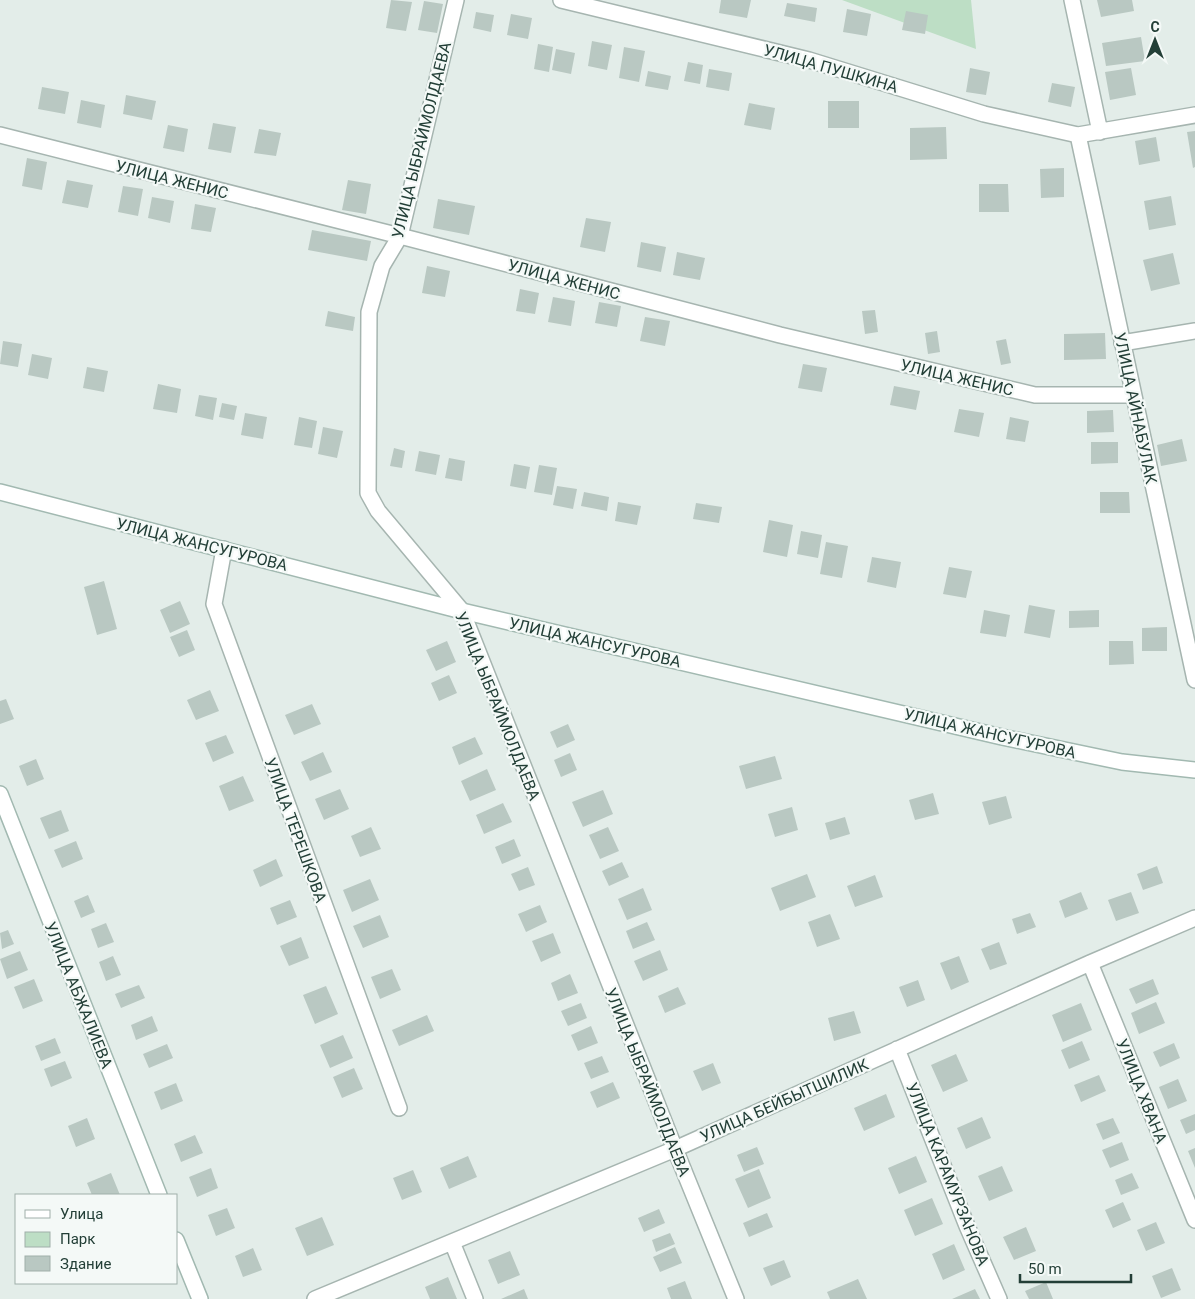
<svg xmlns="http://www.w3.org/2000/svg" width="1195" height="1299" viewBox="0 0 1195 1299" font-family="Roboto,sans-serif">
<style>
.green{fill:#bddec5}
.building{fill:#b9c8c2}
.lines{fill:none;stroke-linecap:round;stroke-linejoin:round}
.street-casing{stroke:#a6b5b0;stroke-width:18}
.secondary-casing{stroke:#a2b9b1;stroke-width:18}
.street{stroke:#fff;stroke-width:15}
.secondary{stroke:#fff;stroke-width:15}
.labels{text-anchor:middle;stroke-width:4.5;stroke-linejoin:round;paint-order:stroke}
.street-label{font-size:16px;fill:#233f37;stroke:#f4f9f7}
</style>
<rect width="100%" height="100%" fill="#e3ede9"/>
<path class="green" d="M842 0H971L976 49Z"/>
<path class="building" d="M391 0 412 2 406 31 386 28Z
M721 0H751L747 18 719 13Z
M1097 0H1132L1134 11 1101 17Z
M424 1 443 4 437 33 418 30Z
M787 3 817 8 815 22 784 16Z
M847 9 871 14 867 36 843 32Z
M906 11 928 15 925 34 902 30Z
M476 12 494 15 491 32 473 28Z
M511 14 532 18 528 39 507 35Z
M1141 37 1145 61 1106 66 1102 43Z
M592 41 612 45 607 70 588 66Z
M538 44 553 47 549 72 534 69Z
M624 47 645 51 639 82 619 78Z
M556 49 575 53 571 74 552 70Z
M688 62 703 65 700 84 684 81Z
M970 68 990 72 986 95 966 92Z
M1131 68 1136 95 1110 100 1105 72Z
M709 69 732 73 729 91 706 87Z
M648 71 671 76 668 90 645 86Z
M1052 83 1075 87 1071 107 1048 102Z
M42 87 69 92 65 114 38 109Z
M126 95 156 101 152 120 123 114Z
M81 100 105 105 101 128 77 123Z
M828 101H859V128H828Z
M749 103 775 108 771 130 744 125Z
M213 123 236 127 231 153 208 149Z
M168 125 188 129 184 152 163 148Z
M946 127 947 159 910 160V128Z
M259 129 281 133 276 156 254 153Z
M1195 131V167L1193 168 1187 132Z
M1156 137 1160 161 1139 165 1135 141Z
M27 158 47 162 42 190 22 186Z
M1064 168V197L1041 198 1040 169Z
M67 180 93 185 88 208 62 203Z
M348 180 371 184 366 214 342 210Z
M979 184H1008L1009 212H979Z
M123 186 143 189 138 216 118 212Z
M1171 196 1176 225 1149 230 1144 201Z
M152 197 174 201 170 223 148 218Z
M438 199 475 206 469 235 433 228Z
M195 204 216 208 211 232 191 229Z
M586 218 611 222 605 252 580 247Z
M312 230 371 241 367 261 308 250Z
M641 242 666 247 661 272 637 267Z
M677 252 705 258 700 280 673 275Z
M1173 253 1180 284 1151 291 1143 260Z
M427 266 450 271 445 297 422 293Z
M520 289 539 293 535 314 516 311Z
M553 297 575 301 571 326 548 322Z
M599 302 621 306 617 327 595 323Z
M875 310 878 332 865 334 862 311Z
M328 311 355 317 353 331 325 326Z
M645 317 670 321 665 346 640 341Z
M937 331 940 352 928 354 925 333Z
M1105 333 1106 359 1064 360V334Z
M1006 339 1011 363 1001 365 996 341Z
M3 341 22 344 18 367 0 364Z
M32 354 52 358 48 379 28 375Z
M803 364 827 368 822 392 798 388Z
M87 367 108 371 104 392 83 388Z
M158 384 181 389 177 413 153 409Z
M894 386 920 391 916 410 890 405Z
M199 395 217 398 213 420 195 416Z
M222 403 237 406 234 420 219 417Z
M959 409 984 413 979 437 954 432Z
M1113 410 1114 432 1087 433V411Z
M245 413 267 417 263 439 241 435Z
M299 417 317 421 312 448 294 445Z
M1010 417 1029 421 1025 442 1006 439Z
M323 427 343 431 337 458 318 454Z
M1182 439 1187 461 1161 466 1157 445Z
M1091 442H1118V463L1091 464Z
M394 448 405 451 402 468 390 466Z
M419 451 440 455 436 475 415 471Z
M449 458 465 461 462 481 445 478Z
M514 464 530 467 526 489 510 486Z
M539 465 557 468 552 495 534 492Z
M557 486 577 489 573 509 553 505Z
M584 492 609 497 607 511 581 506Z
M1100 492H1129L1130 513H1100Z
M618 502 641 506 637 525 615 521Z
M696 503 722 507 719 523 693 519Z
M769 520 793 525 787 557 763 552Z
M801 531 822 535 818 558 797 554Z
M826 542 848 546 842 578 820 574Z
M872 557 901 562 896 588 867 582Z
M949 567 972 571 966 598 943 594Z
M104 581 117 629 97 635 84 587Z
M180 601 190 624 170 633 160 610Z
M1029 605 1055 610 1050 638 1024 633Z
M984 610 1010 615 1006 637 980 633Z
M1099 610V627L1069 628V611Z
M1167 627V651H1142V628Z
M187 630 195 650 179 657 170 637Z
M447 641 456 662 436 671 426 650Z
M1109 641H1133L1134 664 1109 665Z
M449 675 457 693 439 701 431 683Z
M210 690 219 711 196 720 187 700Z
M6 699 14 719 0 724V701Z
M312 704 321 724 294 735 285 715Z
M568 724 575 740 557 748 550 732Z
M226 735 234 753 213 762 205 743Z
M475 737 483 754 459 765 452 747Z
M323 752 332 772 310 781 301 762Z
M570 753 577 770 561 777 554 760Z
M775 756 782 779 746 789 739 766Z
M36 759 44 779 27 786 19 766Z
M487 769 496 790 470 801 461 781Z
M243 776 254 801 229 811 219 786Z
M340 789 349 809 324 820 315 799Z
M603 790 613 814 583 827 572 802Z
M933 793 939 814 915 820 909 800Z
M1006 796 1012 818 989 825 982 802Z
M503 803 512 822 484 834 476 815Z
M792 807 798 830 775 837 768 814Z
M61 810 69 831 49 839 40 818Z
M845 817 850 834 830 840 825 823Z
M371 827 381 849 360 857 351 836Z
M608 827 619 851 600 859 589 835Z
M514 839 521 856 502 864 495 847Z
M76 841 83 859 62 868 54 850Z
M276 859 283 876 260 887 253 870Z
M622 862 629 877 609 886 602 871Z
M1157 866 1163 883 1143 890 1137 874Z
M528 867 535 885 519 891 511 874Z
M807 874 816 897 780 911 771 888Z
M875 875 883 897 855 907 847 886Z
M370 879 379 900 352 912 343 890Z
M643 888 652 910 627 920 618 899Z
M1081 892 1088 909 1065 918 1059 901Z
M1131 892 1139 913 1116 921 1108 900Z
M88 895 95 912 81 918 74 901Z
M290 900 297 917 277 925 270 908Z
M540 905 547 922 526 932 518 914Z
M1030 913 1036 927 1017 934 1012 919Z
M830 914 840 939 817 947 808 922Z
M380 915 389 937 363 948 353 926Z
M647 922 655 940 633 949 626 931Z
M106 923 114 942 98 948 91 929Z
M8 930 14 944 2 949 0 933Z
M553 933 561 953 541 962 532 941Z
M301 937 309 958 289 966 280 946Z
M999 942 1007 964 990 970 981 949Z
M660 950 668 970 643 981 634 961Z
M20 951 28 970 7 979 0 959Z
M113 956 121 975 106 981 99 962Z
M959 956 969 982 951 990 940 963Z
M392 969 401 990 380 999 371 977Z
M570 974 578 993 558 1001 551 983Z
M34 979 43 1001 23 1009 14 987Z
M1153 979 1159 994 1136 1004 1129 989Z
M918 980 925 1000 907 1007 899 987Z
M139 985 145 998 121 1008 115 994Z
M326 986 338 1014 315 1024 303 995Z
M678 987 686 1004 665 1013 658 996Z
M1156 1002 1165 1023 1139 1034 1131 1013Z
M581 1003 587 1018 568 1026 561 1011Z
M1081 1003 1092 1030 1063 1042 1052 1015Z
M854 1011 861 1033 834 1041 828 1018Z
M427 1015 434 1031 399 1046 392 1030Z
M152 1016 158 1031 136 1040 131 1025Z
M591 1026 598 1043 578 1051 571 1035Z
M343 1035 353 1058 330 1068 320 1045Z
M55 1038 61 1053 41 1061 35 1046Z
M1082 1041 1090 1060 1069 1069 1061 1050Z
M1174 1043 1180 1058 1160 1067 1153 1052Z
M167 1044 173 1058 149 1068 143 1054Z
M956 1054 968 1081 943 1092 931 1065Z
M602 1056 609 1072 591 1079 584 1063Z
M65 1061 72 1078 51 1087 44 1069Z
M713 1063 721 1083 702 1091 693 1071Z
M354 1068 363 1089 342 1098 333 1077Z
M1099 1075 1106 1091 1081 1102 1074 1085Z
M1178 1079 1187 1101 1168 1109 1159 1087Z
M613 1082 620 1098 597 1108 590 1092Z
M176 1083 183 1101 161 1110 154 1092Z
M886 1094 895 1117 864 1131 854 1108Z
M1195 1114V1130L1186 1134 1180 1120Z
M982 1117 991 1138 966 1149 957 1128Z
M87 1118 95 1139 76 1147 68 1126Z
M1113 1118 1120 1133 1103 1140 1096 1124Z
M195 1135 203 1153 181 1162 174 1144Z
M1122 1142 1129 1160 1110 1168 1102 1150Z
M757 1147 764 1164 744 1172 737 1155Z
M1195 1148V1168L1188 1151Z
M468 1156 477 1177 449 1189 440 1168Z
M916 1156 927 1182 899 1194 888 1168Z
M1002 1166 1013 1191 989 1201 978 1176Z
M211 1168 218 1188 197 1197 189 1177Z
M759 1169 771 1198 748 1208 735 1179Z
M413 1170 422 1192 402 1200 393 1178Z
M111 1173 120 1195H92L87 1183Z
M1132 1173 1139 1188 1121 1195 1115 1180Z
M932 1198 943 1224 915 1236 904 1210Z
M1123 1202 1131 1220 1113 1228 1105 1210Z
M227 1208 235 1228 216 1236 208 1215Z
M659 1209 665 1223 644 1232 638 1218Z
M767 1213 773 1227 749 1237 743 1223Z
M322 1217 334 1245 307 1256 295 1228Z
M1156 1222 1165 1243 1146 1251 1137 1230Z
M1026 1227 1036 1251 1014 1260 1003 1237Z
M670 1233 675 1244 656 1252 652 1240Z
M954 1244 965 1270 943 1280 932 1254Z
M675 1247 682 1263 660 1272 653 1257Z
M253 1248 262 1270 243 1277 235 1256Z
M510 1251 520 1275 498 1284 488 1260Z
M784 1260 791 1277 771 1286 763 1268Z
M1172 1268 1181 1290 1161 1298 1152 1276Z
M448 1277 457 1299H430L425 1287Z
M858 1279 867 1299H830L827 1292Z
M685 1281 692 1299H671L667 1288Z
M1046 1282 1053 1299H1029L1025 1291Z
M524 1289 528 1299H501Z
M975 1289 980 1299H952Z"/>
<g class="lines">
<defs>
<path id="street" d="M456 0 400 236 382 266 369 312 368 493 378 511 462 611 675 1149 736 1299
M561 0 809 60 984 114 1078 135 1195 115
M1072 0 1100 132
M0 135 400 236 780 335 1035 395H1133
M1078 135 1195 680
M1122 343 1195 331
M224 549 214 604 399 1108
M1090 963 1195 1220
M897 1049 967 1226 999 1299
M452 1242 475 1299
M315 1299 675 1149 1090 963 1195 918"/>
<path id="secondary" d="M0 492 462 611 1002 737 1122 762 1195 770
M0 794 159 1195
M176 1240 200 1299"/>
</defs>
<use href="#street" class="street-casing"/>
<use href="#secondary" class="secondary-casing"/>
<use href="#street" class="street"/>
<use href="#secondary" class="secondary"/>
</g>
<g class="labels">
<g class="street-label">
<text transform="translate(831 68) rotate(16)" y="6">УЛИЦА ПУШКИНА</text>
<text transform="translate(421 140) rotate(-76)" y="6">УЛИЦА ЫБРАЙМОЛДАЕВА</text>
<text transform="translate(172 179) rotate(14)" y="6">УЛИЦА ЖЕНИС</text>
<text transform="translate(564 279) rotate(15)" y="6">УЛИЦА ЖЕНИС</text>
<text transform="translate(957 377) rotate(13)" y="6">УЛИЦА ЖЕНИС</text>
<text transform="translate(1136 408) rotate(78)" y="6">УЛИЦА АЙНАБУЛАК</text>
<text transform="translate(202 544) rotate(14)" y="6">УЛИЦА ЖАНСУГУРОВА</text>
<text transform="translate(595 642) rotate(13)" y="6">УЛИЦА ЖАНСУГУРОВА</text>
<text transform="translate(498 706) rotate(68)" y="6">УЛИЦА ЫБРАЙМОЛДАЕВА</text>
<text transform="translate(990 733) rotate(13)" y="6">УЛИЦА ЖАНСУГУРОВА</text>
<text transform="translate(296 830) rotate(70)" y="6">УЛИЦА ТЕРЕШКОВА</text>
<text transform="translate(79 995) rotate(68)" y="6">УЛИЦА АБЖАЛИЕВА</text>
<text transform="translate(648 1082) rotate(68)" y="6">УЛИЦА ЫБРАЙМОЛДАЕВА</text>
<text transform="translate(1142 1091) rotate(68)" y="6">УЛИЦА ХВАНА</text>
<text transform="translate(784 1100) rotate(-24)" y="6">УЛИЦА БЕЙБЫТШИЛИК</text>
<text transform="translate(948 1174) rotate(68)" y="6">УЛИЦА КАРАМУРЗАНОВА</text>
</g>
</g>
<rect x="15" y="1194" width="162" height="90" fill="#f4f9f7" stroke="#a0afaa"/>
<rect x="25" y="1210" width="25" height="8" fill="#ffffff" stroke="#a0afaa"/>
<text x="60" y="1219" font-size="15" fill="#233f37">Улица</text>
<rect x="25" y="1232" width="25" height="15" fill="#bddec5" stroke="#a0afaa"/>
<text x="60" y="1244" font-size="15" fill="#233f37">Парк</text>
<rect x="25" y="1256" width="25" height="15" fill="#b9c8c2" stroke="#a0afaa"/>
<text x="60" y="1269" font-size="15" fill="#233f37">Здание</text>
<g transform="translate(1155 40)" stroke="#f4f9f7" stroke-width="4" paint-order="stroke">
<path d="M0-4L9 19L0 12L-9 19Z" fill="#233f37"/>
<text y="-8" font-size="14" font-weight="bold" text-anchor="middle" fill="#233f37">С</text>
</g>
<path d="M1020 1274v8h111v-8" fill="none" stroke="#233f37" stroke-width="2.5"/>
<text x="1028" y="1274" font-size="15" fill="#233f37" stroke="#f4f9f7" stroke-width="4" paint-order="stroke">50 m</text>
</svg>
